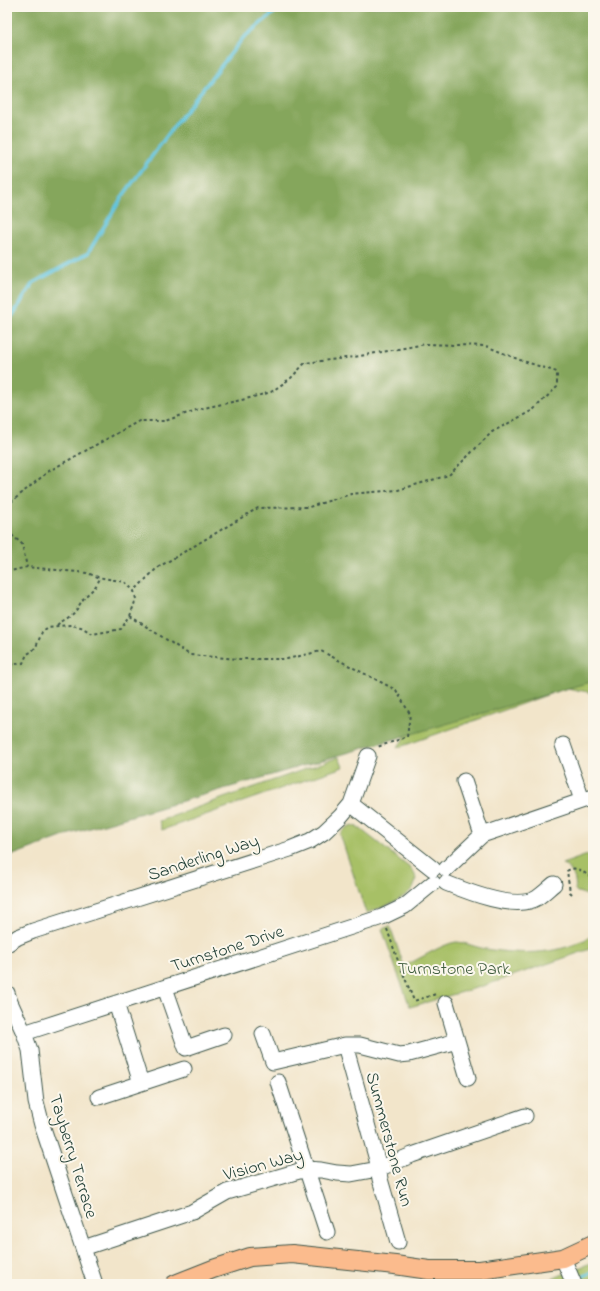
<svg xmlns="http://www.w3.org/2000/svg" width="600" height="1291" viewBox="0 0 600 1291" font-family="'Indie Flower',sans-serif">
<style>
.green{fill:#a7c066;stroke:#637e4d}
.forest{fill:#85a65b;stroke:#527248}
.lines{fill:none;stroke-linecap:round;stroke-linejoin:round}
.stream{stroke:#61c4df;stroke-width:3.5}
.minor-casing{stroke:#3f564a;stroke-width:17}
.major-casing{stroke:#3f564a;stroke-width:20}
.path{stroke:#3f564a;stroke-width:2;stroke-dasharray:3 3;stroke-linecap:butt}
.minor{stroke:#fff;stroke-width:15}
.major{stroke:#fbbb8d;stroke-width:18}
.labels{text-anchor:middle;stroke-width:4;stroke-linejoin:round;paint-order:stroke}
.street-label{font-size:18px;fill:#1f3d34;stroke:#fbf7ec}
.park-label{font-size:18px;fill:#415e40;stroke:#fbf7ec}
</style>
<rect width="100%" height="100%" fill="#fbf7ec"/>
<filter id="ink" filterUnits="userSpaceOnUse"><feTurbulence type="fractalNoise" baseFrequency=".025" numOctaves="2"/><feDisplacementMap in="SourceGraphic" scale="8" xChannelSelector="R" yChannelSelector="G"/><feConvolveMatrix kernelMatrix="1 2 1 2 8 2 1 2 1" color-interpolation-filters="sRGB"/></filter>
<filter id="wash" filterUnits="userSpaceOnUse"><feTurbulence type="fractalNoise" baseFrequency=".012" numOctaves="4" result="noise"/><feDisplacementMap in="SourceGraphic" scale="16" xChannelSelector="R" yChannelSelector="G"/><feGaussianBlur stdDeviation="0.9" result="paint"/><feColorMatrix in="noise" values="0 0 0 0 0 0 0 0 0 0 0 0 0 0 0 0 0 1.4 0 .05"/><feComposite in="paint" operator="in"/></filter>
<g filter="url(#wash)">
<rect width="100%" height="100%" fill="#f2e5ca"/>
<path class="green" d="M593 669V693L567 688 397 748 408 733Z
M339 757 343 767 162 830 159 821Z
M352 825 358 827 410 868C433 891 381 908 366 913L340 834 346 828Z
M593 853V897L575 891C577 879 573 870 562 864Z
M390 926 404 966C418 960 442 944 456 942 464 942 478 948 486 949 522 955 562 955 593 935V948L486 985 410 1007 396 969 382 929Z
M593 1262V1284H539Z"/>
<path class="forest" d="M7 7H593V681L70 834 16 854 7 856Z"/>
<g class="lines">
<path class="stream" d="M9 321 33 283 88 253 122 197 177 122 243 38 281 7
M576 1279 593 1272"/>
</g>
</g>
<g filter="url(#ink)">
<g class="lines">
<defs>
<path id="minor" d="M563 745 582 800
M464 781 482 835
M351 804 433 869
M446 869 482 835 593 797
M446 883C468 892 515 911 537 898 543 894 549 888 554 884
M7 944 18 937 33 931 290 849 310 841 324 832 340 817 351 804 368 756
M165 988 186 1048 224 1035
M7 993 10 1002 24 1033 30 1050 36 1102 42 1125 95 1284
M116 1003 141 1083
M446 1003 468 1078
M24 1033 382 917 405 906 433 883
M263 1034 273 1062 345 1045H360L399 1055 409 1054 457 1041
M345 1045 377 1160 380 1179 398 1242
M278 1082 327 1232
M99 1097 184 1069
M83 1248 192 1212 227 1192 292 1173 307 1169 321 1170 337 1173 351 1174 378 1169 412 1155 525 1116
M563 1258 574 1284"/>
<path id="major" d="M175 1284 213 1269 250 1257 292 1254 395 1265 429 1270H480L563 1258 593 1244"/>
</defs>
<use href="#minor" class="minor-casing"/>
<use href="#major" class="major-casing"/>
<path class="path" d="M7 526 11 502 49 471 139 421H165L199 409 246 399 271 392 291 378 305 363 354 357 426 344 486 346 520 360 557 372V387L533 410 492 432 449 475 398 490 351 494 309 507 258 508 157 568 134 591
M7 531 22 544 27 567
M7 572 27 567 87 573 98 577 125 582 134 591 136 599 130 616 121 629 93 634 81 627 71 625 48 627 42 632 36 647 31 652 27 654 23 663 7 665
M130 616 190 655 239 659H287L321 651 396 690 410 714 407 737 377 747
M57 625C61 621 66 620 70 616 77 612 79 604 84 598 92 589 95 590 100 578
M572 894 570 892 567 871C577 864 584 874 593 878
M387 929 397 958 414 1001 436 994"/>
<use href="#minor" class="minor"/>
<use href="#major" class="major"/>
</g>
</g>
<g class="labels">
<g class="street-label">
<text transform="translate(203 857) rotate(-18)" y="6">Sanderling Way</text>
<text transform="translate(227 948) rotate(-18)" y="6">Turnstone Drive</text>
<text transform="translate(390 1139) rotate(75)" y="6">Summerstone Run</text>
<text transform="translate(74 1156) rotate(73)" y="6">Tayberry Terrace</text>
<text transform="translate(263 1164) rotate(-15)" y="6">Vision Way</text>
</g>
<g class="park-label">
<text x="454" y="974">Turnstone Park</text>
</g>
</g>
<rect width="600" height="1291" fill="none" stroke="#fbf7ec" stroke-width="24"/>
</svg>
